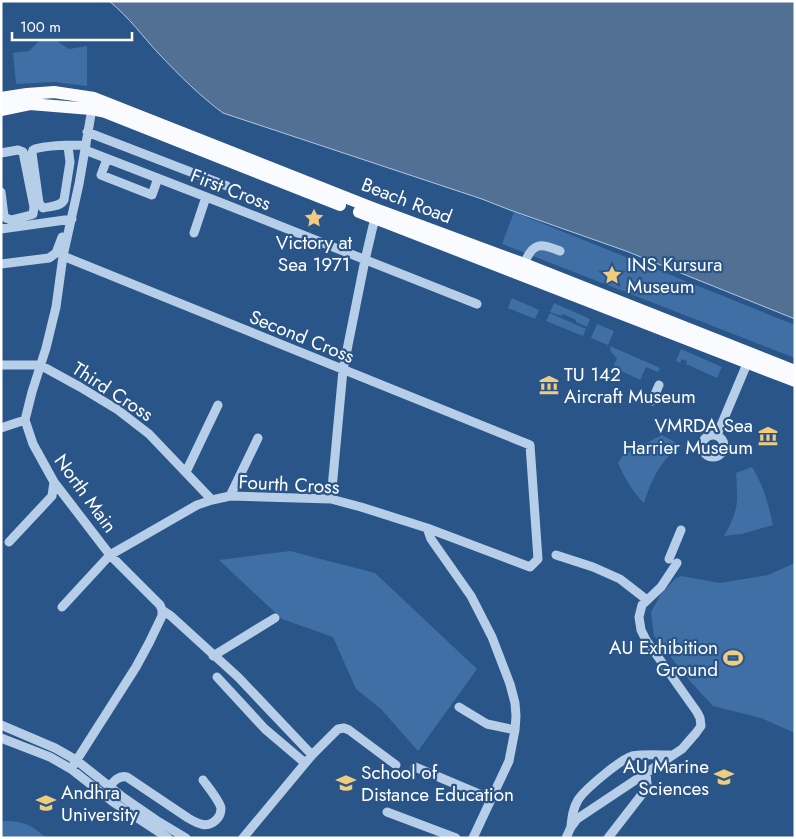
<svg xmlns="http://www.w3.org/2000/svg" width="796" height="839" viewBox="0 0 796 839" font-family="Jost,sans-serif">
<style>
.green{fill:#3f6fa5}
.water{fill:#527094;stroke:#acc9e9}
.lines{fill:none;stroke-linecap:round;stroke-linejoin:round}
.minor{stroke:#b7cee8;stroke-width:9}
.major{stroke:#f9fbfe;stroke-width:12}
.labels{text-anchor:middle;stroke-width:4.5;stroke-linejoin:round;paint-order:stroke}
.street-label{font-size:19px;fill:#fff;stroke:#2a5589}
.poi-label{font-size:19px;fill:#fff;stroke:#2a5589;text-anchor:start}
</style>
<rect width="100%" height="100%" fill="#2a5589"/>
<path class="green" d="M41 39H54L69 49 87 46V86L54 82 16 84 13 53 29 51Z
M514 212 795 325V358L502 244Z
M512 298 539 310 535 319 508 308Z
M554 303 590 319 587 327 576 322V320L563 314 561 316 550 312Z
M550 313 586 329 583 336 546 321Z
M597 324 614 331 608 345 591 338Z
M610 346 660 368 658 372 646 367 640 380 613 367 617 358 611 352Z
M681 349 722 367 717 378 686 364 687 361 682 359 680 363 676 361Z
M662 435 682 446C661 458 651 481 644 503 632 491 625 479 618 463L623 455Z
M752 467C764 487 768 503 773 525L742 534 724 536C739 510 738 502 736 473Z
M290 551 375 573 477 669 418 751 381 709 356 689 333 637 282 619 219 560Z
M795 563V733L761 718 713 706 690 681 654 636 651 612 661 594 676 578 682 576 720 583 768 575Z
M1 821C22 821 30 823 46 838H1Z"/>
<path class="water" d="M109 1H795V319L626 251 510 210 482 199 223 113C200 96 180 76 160 55 143 37 129 17 109 1Z"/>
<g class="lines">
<path class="minor" d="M87 132 227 186
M68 146 70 162 64 200C60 207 51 206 43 208L39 203 32 153 33 150C41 145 74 145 86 145
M85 150 227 205 477 304
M1 153 18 150 23 152 34 207 33 214 31 215 11 220 6 218 4 216 1 192
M107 159 101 175 152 195 158 178
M1 229 72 219
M194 233 206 197
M1 264 49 258 56 253 62 237
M524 264C533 242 540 243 560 251
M1 365H40L80 387 118 410 149 434 212 500
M652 401 659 385
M1 428 25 420
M717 435 749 359
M702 446a11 11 0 1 1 22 0a11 11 0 1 1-22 0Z
M186 472 218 405
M230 496 258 438
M331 499 343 370 365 260 373 226 377 214
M427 528 431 539 471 596 492 637 510 684 515 703 516 716 515 730 509 761 473 838
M9 542 52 496 54 482
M556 555 593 567 620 579 647 600
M669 559 681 530
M62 607 110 555 197 505 212 500 230 496 331 499 361 507 427 528 530 567 538 559 530 445 63 256
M162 610 171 616 238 677 312 755
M213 656 275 618
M217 677 265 729 305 763
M459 707 487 724 515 730
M1 725 55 748 76 760 124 798 156 820 186 838
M1 738 50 757 71 769 113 802 168 838
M415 767 491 799
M71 769 136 667 149 643 162 616V610L160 605 110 555 54 482 33 444 25 420 32 392 46 348 56 307 63 256 79 184 93 103
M109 787C114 781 119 775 127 777L188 818C198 824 208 829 217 819 220 816 221 812 221 808 219 800 208 787 203 780
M387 812 456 838
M571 826C572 817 573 808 578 800 584 790 621 759 632 756 642 754 660 755 671 755
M243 838 312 755 338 729 344 728 349 730 396 765
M566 838 571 827 577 819 682 749 696 733 701 726 700 718 697 712 646 640 641 630 639 617 642 605 661 587 677 563
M608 838 646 789 647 784 646 773"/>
<path class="major" d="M1 98 27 94 54 92 94 98 370 207 524 264 795 371
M1 110 30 104 91 109 105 112 340 205
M359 212 795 381"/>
</g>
<defs>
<symbol id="sight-bare" viewBox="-9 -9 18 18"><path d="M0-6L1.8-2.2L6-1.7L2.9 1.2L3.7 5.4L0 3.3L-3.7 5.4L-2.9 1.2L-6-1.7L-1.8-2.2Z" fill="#efcc7f" stroke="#2a5589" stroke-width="2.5" paint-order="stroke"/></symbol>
<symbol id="museum-bare" viewBox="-9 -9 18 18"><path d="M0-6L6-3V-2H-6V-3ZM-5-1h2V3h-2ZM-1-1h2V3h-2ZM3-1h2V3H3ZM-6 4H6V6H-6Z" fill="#efcc7f" stroke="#2a5589" stroke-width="2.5" paint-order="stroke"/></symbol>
<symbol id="stadium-bare" viewBox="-9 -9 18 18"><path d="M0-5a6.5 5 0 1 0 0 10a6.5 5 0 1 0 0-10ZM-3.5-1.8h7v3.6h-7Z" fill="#efcc7f" stroke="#2a5589" stroke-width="2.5" paint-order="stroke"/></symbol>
<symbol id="university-bare" viewBox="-9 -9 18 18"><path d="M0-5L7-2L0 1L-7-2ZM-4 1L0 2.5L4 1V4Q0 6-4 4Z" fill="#efcc7f" stroke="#2a5589" stroke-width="2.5" paint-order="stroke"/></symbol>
</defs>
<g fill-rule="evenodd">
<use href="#sight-bare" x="300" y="204" width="28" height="28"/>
<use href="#sight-bare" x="598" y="261" width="28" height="28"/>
<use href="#museum-bare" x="535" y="371" width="28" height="28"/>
<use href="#museum-bare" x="754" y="422" width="28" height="28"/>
<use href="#stadium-bare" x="719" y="644" width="28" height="28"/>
<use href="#university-bare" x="710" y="763" width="28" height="28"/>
<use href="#university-bare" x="332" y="769" width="28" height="28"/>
<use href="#university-bare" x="32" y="789" width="28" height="28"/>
</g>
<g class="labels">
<g class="street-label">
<text transform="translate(231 189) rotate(21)" y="7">First Cross</text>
<text transform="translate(407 200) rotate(21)" y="7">Beach Road</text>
<text transform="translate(302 336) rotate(22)" y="7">Second Cross</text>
<text transform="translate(113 391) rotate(33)" y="7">Third Cross</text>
<text transform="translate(289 484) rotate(3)" y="7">Fourth Cross</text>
<text transform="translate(86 493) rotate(54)" y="7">North Main</text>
</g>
<g class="poi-label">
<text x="314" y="249" text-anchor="middle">Victory at<tspan x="314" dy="22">Sea 1971</tspan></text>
<text x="627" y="271">INS Kursura<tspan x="627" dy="22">Museum</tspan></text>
<text x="564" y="381">TU 142<tspan x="564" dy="22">Aircraft Museum</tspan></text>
<text x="753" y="432" text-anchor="end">VMRDA Sea<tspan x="753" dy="22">Harrier Museum</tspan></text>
<text x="718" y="654" text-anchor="end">AU Exhibition<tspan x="718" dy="22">Ground</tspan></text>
<text x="709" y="773" text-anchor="end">AU Marine<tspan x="709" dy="22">Sciences</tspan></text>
<text x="361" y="779">School of<tspan x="361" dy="22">Distance Education</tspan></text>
<text x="61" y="799">Andhra<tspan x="61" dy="22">University</tspan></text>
</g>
</g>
<rect width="796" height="839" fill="none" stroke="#ffffff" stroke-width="5"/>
<path d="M12 32v8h120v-8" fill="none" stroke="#ffffff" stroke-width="2.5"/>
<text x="20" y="32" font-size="15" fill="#ffffff" stroke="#2a5589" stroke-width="4" paint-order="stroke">100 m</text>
</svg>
